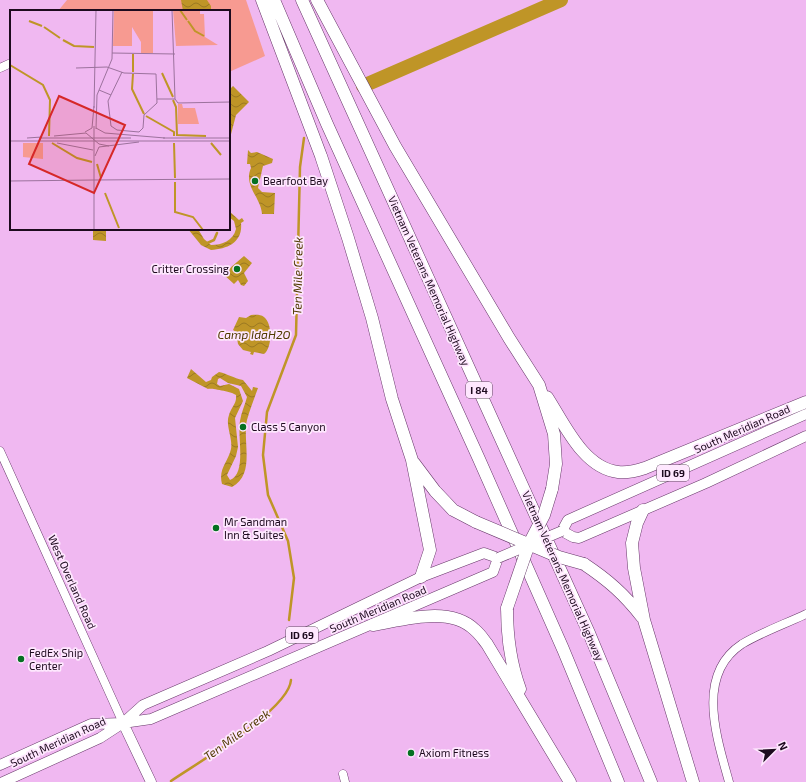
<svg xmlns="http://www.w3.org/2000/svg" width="806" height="782" viewBox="0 0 806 782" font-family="'Exo 2',sans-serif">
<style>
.green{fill:#f79a91}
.water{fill:url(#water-waves);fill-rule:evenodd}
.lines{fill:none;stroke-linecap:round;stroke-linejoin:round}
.stream{stroke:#bf9527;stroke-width:2.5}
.river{stroke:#bf9527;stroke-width:14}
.minor-casing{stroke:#663768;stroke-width:9}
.major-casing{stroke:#663768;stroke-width:11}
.highway-casing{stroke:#663768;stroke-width:13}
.minor{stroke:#fff;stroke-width:8}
.major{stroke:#fff;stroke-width:10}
.highway{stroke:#fff;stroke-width:12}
.major-bridge-casing{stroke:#663768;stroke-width:11;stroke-linecap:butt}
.highway-bridge-casing{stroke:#663768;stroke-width:13;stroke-linecap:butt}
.major-bridge{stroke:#fff;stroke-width:10}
.highway-bridge{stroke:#fff;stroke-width:12}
.poi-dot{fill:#047021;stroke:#fee7fe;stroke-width:1.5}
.labels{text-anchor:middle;stroke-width:3.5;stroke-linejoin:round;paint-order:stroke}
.shield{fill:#fee7fe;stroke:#604c61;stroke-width:1}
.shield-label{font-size:10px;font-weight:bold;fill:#1d0a1e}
.poi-label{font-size:11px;fill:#1d0a1e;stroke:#fee7fe;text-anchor:start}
.street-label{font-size:11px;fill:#1d0a1e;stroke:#fee7fe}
.water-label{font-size:12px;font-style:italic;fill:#503a00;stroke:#fee7fe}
.inset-river{fill:none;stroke:#bf9527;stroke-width:2}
.inset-road{fill:none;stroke:#9c729d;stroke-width:1}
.view{fill:#d62828;fill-opacity:0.15;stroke:#d62828;stroke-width:2}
.inset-edge{fill:none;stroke:#1d0a1e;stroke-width:2}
</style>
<defs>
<pattern id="water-waves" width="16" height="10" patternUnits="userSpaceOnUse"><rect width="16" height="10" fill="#bf9527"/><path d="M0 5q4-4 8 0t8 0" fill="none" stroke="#9b7821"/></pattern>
</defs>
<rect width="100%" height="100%" fill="#f0b8f1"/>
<path class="green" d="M67 0H246L265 56 229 72V11H58Z"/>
<path class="water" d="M181 0H207L211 6V11H183Z
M233 86 249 102 236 115 229 142V90Z
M248 150 251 153 257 152 273 159 272 163 263 166 258 188 262 192 275 193 274 214H262C261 198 243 185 251 168L250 164H247Z
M229 211 239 220 242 218 244 221 241 223C243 242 228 249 211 250L201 245 188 229H198L204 239 211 245C222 245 233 241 236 229L234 221 229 217Z
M93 229 106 230V241L93 240Z
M244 256 252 263 244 273 248 281 244 286 241 285 238 280 234 284 223 274Z
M251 315C255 315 260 314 264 317 273 324 272 348 264 354L254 352 253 355 250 354 251 352 243 350 238 344 236 332 233 330 239 317 246 318Z
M191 369 206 382 211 380 212 377 219 372C228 374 233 378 243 380L252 391 253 387 258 388C254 399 250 409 247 420 242 441 256 474 232 487L222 484C218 469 228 462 231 449 233 438 225 425 229 415 231 407 237 404 236 395 232 392 211 388 208 389L187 378ZM220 378 228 383 241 386 247 397C245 405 241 413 240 421 237 435 247 474 230 480L227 475 236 456 238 447 235 418 243 401 239 389 229 384 220 386 217 384 218 379Z"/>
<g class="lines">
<path class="stream" d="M205 244 214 240 217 233
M289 620 294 578 288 541 268 495 263 455 267 412 296 335 300 167 304 138
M171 781C197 763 289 710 291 680"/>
<path class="river" d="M363 86 561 0"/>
<defs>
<path id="minor" d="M0 68 11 63
M0 451 123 723
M343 774 345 782
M729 782C717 738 695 675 742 644 762 632 785 624 806 614"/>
<path id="major" d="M806 414 568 520 562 531 573 537 579 538 706 483 806 436
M123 723 151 782
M0 765 91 724 123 723 151 719 493 572 498 558 484 553 421 577 268 651 143 705 123 723 100 738 3 782"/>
<path id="highway" d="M262 0 321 156 348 238 372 318 392 399 412 460 430 550 421 577
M274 0 327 124 479 459 563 649 618 782
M302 0 589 633 651 782
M317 0 395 146 509 338 539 385 554 434 556 464 552 489
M547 397C564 423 583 468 618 472 627 473 636 471 645 468L806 402
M414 463 435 491 453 510 476 522
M643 510 637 523 632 543 634 568 644 620 693 782
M584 564C608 580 624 594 642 617
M507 608C507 637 510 662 520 689
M373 625C403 620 450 605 475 630 480 634 483 639 487 644L570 782"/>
</defs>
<use href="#minor" class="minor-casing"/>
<use href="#major" class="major-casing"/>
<use href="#highway" class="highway-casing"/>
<use href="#minor" class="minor"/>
<use href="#major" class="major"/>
<use href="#highway" class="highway"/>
<defs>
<path id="major-bridge" d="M498 558 562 531"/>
<path id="highway-bridge" d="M476 522 559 557 584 564
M507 608 529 544 544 515 552 489"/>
</defs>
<use href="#major-bridge" class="major-bridge-casing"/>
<use href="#highway-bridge" class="highway-bridge-casing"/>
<use href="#major-bridge" class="major-bridge"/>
<use href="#highway-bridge" class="highway-bridge"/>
</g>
<g class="poi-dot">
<circle cx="255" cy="181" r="4"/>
<circle cx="237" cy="269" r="4"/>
<circle cx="243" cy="427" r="4"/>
<circle cx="216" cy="528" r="4"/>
<circle cx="21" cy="659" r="4"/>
<circle cx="411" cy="753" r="4"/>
</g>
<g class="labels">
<g class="shield">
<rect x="466" y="382" width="26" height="16" rx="3"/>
<rect x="657" y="465" width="32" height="16" rx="3"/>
<rect x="286" y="627" width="32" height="16" rx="3"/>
</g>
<g class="shield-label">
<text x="479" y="394">I 84</text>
<text x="673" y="477">ID 69</text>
<text x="302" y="639">ID 69</text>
</g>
<g class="poi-label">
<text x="263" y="185">Bearfoot Bay</text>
<text x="229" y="273" text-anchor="end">Critter Crossing</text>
<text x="251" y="431">Class 5 Canyon</text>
<text x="224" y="526">Mr Sandman<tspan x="224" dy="13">Inn &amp; Suites</tspan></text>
<text x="29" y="657">FedEx Ship<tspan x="29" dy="13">Center</tspan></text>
<text x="419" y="757">Axiom Fitness</text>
</g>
<g class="street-label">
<text transform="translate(429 281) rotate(66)" y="4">Vietnam Veterans Memorial Highway</text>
<text transform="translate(742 429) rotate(-24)" y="4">South Meridian Road</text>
<text transform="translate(563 576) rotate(66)" y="4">Vietnam Veterans Memorial Highway</text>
<text transform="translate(72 582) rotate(66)" y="4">West Overland Road</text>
<text transform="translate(378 609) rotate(-23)" y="4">South Meridian Road</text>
<text transform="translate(58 742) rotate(-25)" y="4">South Meridian Road</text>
</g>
<g class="water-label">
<text transform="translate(298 276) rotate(-89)" y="4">Ten Mile Creek</text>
<text x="254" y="339">Camp IdaH2O</text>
<text transform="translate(237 735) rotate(-36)" y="4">Ten Mile Creek</text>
</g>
</g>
<g transform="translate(10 10)">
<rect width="220" height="220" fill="#f0b8f1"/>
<path d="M163 0H190V4H194L195 27 208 35 166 36Z" fill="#f79a91"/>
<path d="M104 0 143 1V43H131V32L122 17V36H103ZM168 94H172L173 98H185L189 114H168ZM13 133H33V149L13 147Z" fill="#f79a91"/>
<path class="inset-river" d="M170 0 177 10M19 11 32 16M178 11 185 21 194 26M34 17 50 28M53 30 64 36 84 37M0 55 33 75 40 90 39 126M123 62V44M152 63 163 87M123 64 122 79 134 104M163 90 166 97 167 125 196 126M136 106 164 122V126M42 133 67 148 82 152M164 133 165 168M201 133 211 145M87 154 91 168M165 172V202L183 207 193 220M95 183 109 218"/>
<path class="inset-road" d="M162 0 165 89M102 43 165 44M66 58 97 57 114 63 146 64 147 93 134 105 133 118 129 122 107 120 101 116 98 91 112 62M89 80 101 85M147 89H165M165 89 168 93 220 92M84 98 86 0M84 116V220M86 118 95 123 155 128M86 119 87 85 102 49 103 0M75 122 82 118 84 96M44 126 76 123 89 134 99 136M17 128 32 127M29 128H121M153 128H220M0 131H220M47 133 83 140M85 146 89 137 129 132M84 170 220 169M0 171 84 170"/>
<path class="view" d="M49 86 115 115 84 183 19 154Z"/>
<rect width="220" height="220" class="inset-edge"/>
</g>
<g transform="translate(774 750) rotate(66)" stroke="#fee7fe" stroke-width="3" paint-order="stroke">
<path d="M0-3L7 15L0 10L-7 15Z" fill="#1d0a1e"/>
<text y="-6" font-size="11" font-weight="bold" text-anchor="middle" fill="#1d0a1e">N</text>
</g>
</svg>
